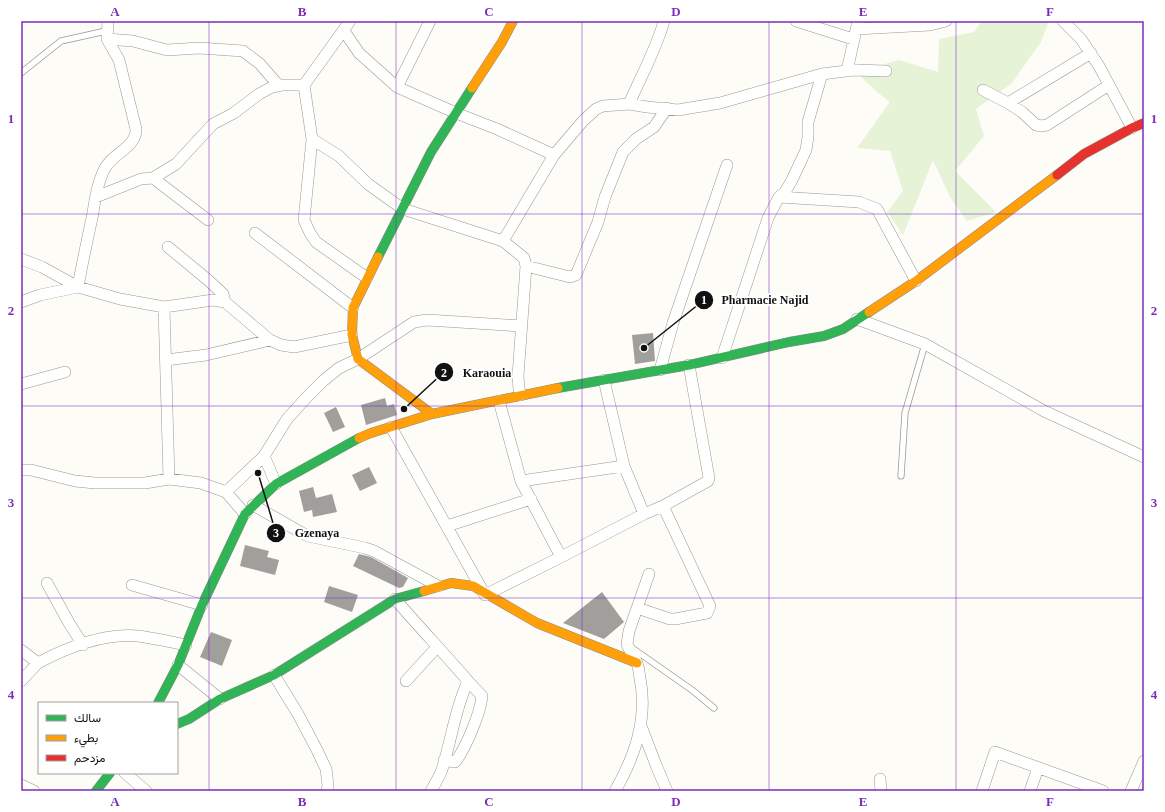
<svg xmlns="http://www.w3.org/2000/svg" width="1165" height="812" viewBox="0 0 1165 812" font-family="'Times New Roman',Vazirmatn,serif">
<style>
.green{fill:#e7f3d7}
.building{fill:#a19f9c}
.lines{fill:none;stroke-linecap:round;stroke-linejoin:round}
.lane-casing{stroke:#979795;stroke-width:7}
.street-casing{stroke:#979795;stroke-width:12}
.fast-casing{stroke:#8e8d8b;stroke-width:10}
.slow-casing{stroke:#8e8d8b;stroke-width:10}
.jam-casing{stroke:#8e8d8b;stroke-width:10}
.lane{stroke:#fffffe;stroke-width:5.5}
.street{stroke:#fffffe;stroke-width:11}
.fast{stroke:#30b455;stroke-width:9}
.slow{stroke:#ff9f0a;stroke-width:9}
.jam{stroke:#e5322d;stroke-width:9}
.grid{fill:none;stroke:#7b2cbf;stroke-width:1;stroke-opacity:0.55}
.leader{fill:none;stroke:#111;stroke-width:1.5}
.callout-dot{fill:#111;stroke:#fff;stroke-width:1.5}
.mark-label{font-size:12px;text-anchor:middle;font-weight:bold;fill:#fff}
.callout-label{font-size:12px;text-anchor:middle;font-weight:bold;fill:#111;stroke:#fff;stroke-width:4;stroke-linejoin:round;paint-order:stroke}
.neatline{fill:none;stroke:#7b2cbf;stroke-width:1.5}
.grid-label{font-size:13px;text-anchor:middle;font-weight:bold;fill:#7b2cbf}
</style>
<rect width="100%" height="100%" fill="#fdfcf7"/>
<path class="green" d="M982 21H1049L1041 42 1012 83 976 109 984 136 955 171 996 212 967 221 950 197 933 160 903 235 887 212 903 191 890 151 857 148 890 102 877 92 856 72 899 60 938 72 939 39 974 32Z"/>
<path class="building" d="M653 333 655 361 635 364 632 335Z
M385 398 387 406 394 404 397 415 366 425 361 405Z
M336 407 345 427 333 432 324 413Z
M369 467 377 483 360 491 352 475Z
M313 487 316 498 332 494 337 512 313 517 312 510 304 512 299 491Z
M245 545 269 551 267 557 279 560 275 575 240 566Z
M359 554 371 557 408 578 403 587 399 588 353 566Z
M329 586 358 595 352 612 324 602Z
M602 592 624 622 604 639 563 623Z
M211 632 232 640 222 666 200 657Z"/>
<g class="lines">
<defs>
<path id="lane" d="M21 73 61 41 106 31
M901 476 905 413 925 344
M632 648 692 690 714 708"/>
<path id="street" d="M796 21 853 39
M1063 21 1081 39 1099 66 1132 128
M856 29 930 25 946 21
M344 31 359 53 397 87 456 113 497 129 554 155
M107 39 133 41 167 50 199 48 243 51 260 64 279 86
M847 71 858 21
M304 85 312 139 304 220 310 233 316 242 367 278
M397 87 430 21
M983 90 1008 103 1022 112 1036 125 1041 126 1047 125 1109 85
M1008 103 1091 53
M629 104C641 76 656 50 664 21
M312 139 339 156 368 184 403 209 503 241 524 258 526 266 518 376 519 389 521 395
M153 178 208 220
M96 197 141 179 153 178 176 164 213 124 234 113 259 94 272 87 282 85H304L350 21
M779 197 859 202 877 209 916 281
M255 233 353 308
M503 241 554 155 583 121 596 109 603 106 629 104 647 107 678 110 720 103 822 74 854 70 886 71
M168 247 208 280 223 294 225 302
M21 259 42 267 78 287 120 299 164 307 213 300 225 302 270 340 281 345 294 347 352 335
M526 266 570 277 576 275 598 222 605 197 623 152 636 139 654 127 667 108
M78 287C82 264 87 241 92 218 95 201 97 183 105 168 114 152 136 148 136 129L119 60 107 39 108 21
M21 302 40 295 78 287
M164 307 169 479
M857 319 925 344 1044 411 1144 457
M722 358 768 218 779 197 785 192 792 180 806 150 808 137V122L822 74
M166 360 206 355 270 340
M660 370 673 323 727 165
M604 380 624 466 644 514
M21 384 65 372
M499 401 521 481 561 557
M391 427 485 595 561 557 644 514 663 506 708 481 709 478 689 365
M21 470H31L75 481 95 483H145L169 479 201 483 226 492 245 514
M521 481 624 466
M276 484 264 456 287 419 307 397 323 381 339 368 358 359 414 322 427 320 522 326
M226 492 264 456
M253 505 302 533 308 536 365 548 374 551 438 586
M447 526 531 499
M47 583 69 623 83 645
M132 585 202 605
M395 599C419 627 444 653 468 681 455 709 452 737 443 766 441 775 435 783 431 791
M637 608 670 619H675L707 613 710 606 663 506
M21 650 38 663C68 647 104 633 138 636 154 638 171 642 186 645
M178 665 220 699
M274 675 298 714 317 750 326 769 328 785 327 791
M21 681 38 663
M406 681 437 647
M641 726 656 765 667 791
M444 760 455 762C465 750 481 712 482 696L468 681
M125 773 146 791
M880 779 881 791
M21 785 34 791
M615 791C635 756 648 719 640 678 639 673 639 668 637 663 634 656 629 650 627 644L629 631 649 574
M982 791 995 752 1103 791
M1030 791 1038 768
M1131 791 1144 761"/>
<path id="fast" d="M378 257 431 152 472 88
M558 388 689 365 789 342 824 336 843 329 869 312
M158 703 178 665 202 605 245 514 276 484 359 438
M177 724 189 719 220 699 274 675 395 599 424 591
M96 791 110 773"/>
<path id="slow" d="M472 88 502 42 513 21
M378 257 353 308 352 335 358 359 432 414
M869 312 916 281 1057 175
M359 438 371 433 432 414 558 388
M424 591 451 583 473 586 537 623 637 663"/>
<path id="jam" d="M1057 175 1084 154 1132 128 1144 123"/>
</defs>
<use href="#lane" class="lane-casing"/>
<use href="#street" class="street-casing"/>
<use href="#fast" class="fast-casing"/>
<use href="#slow" class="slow-casing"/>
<use href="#jam" class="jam-casing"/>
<use href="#lane" class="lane"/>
<use href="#street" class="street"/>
<use href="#fast" class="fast"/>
<use href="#slow" class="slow"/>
<use href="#jam" class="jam"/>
</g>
<path class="grid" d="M209 21V791M396 21V791M582 21V791M769 21V791M956 21V791M21 214H1144M21 406H1144M21 598H1144"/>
<path class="leader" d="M644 348L704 300M404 409L444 372M258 473L276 533"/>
<g class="callout-dot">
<circle cx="644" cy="348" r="4"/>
<circle cx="404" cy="409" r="4"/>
<circle cx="258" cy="473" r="4"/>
<circle cx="704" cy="300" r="10"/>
<circle cx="444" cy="372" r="10"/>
<circle cx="276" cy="533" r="10"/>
</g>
<g class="mark-label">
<text x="704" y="304">1</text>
<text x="444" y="377">2</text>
<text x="276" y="537">3</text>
</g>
<g class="callout-label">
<text x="765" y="304">Pharmacie Najid</text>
<text x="487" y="377">Karaouia</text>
<text x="317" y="537">Gzenaya</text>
</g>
<rect width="1165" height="812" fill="none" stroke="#ffffff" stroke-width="44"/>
<rect x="38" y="702" width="140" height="72" fill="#ffffff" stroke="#a0a0a0"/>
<rect x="46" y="715" width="20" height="6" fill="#30b455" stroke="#a0a0a0"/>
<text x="74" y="722" font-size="12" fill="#111111">سالك</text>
<rect x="46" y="735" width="20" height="6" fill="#ff9f0a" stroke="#a0a0a0"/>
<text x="74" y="742" font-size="12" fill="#111111">بطيء</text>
<rect x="46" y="755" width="20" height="6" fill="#e5322d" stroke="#a0a0a0"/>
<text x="74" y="762" font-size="12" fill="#111111">مزدحم</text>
<rect x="22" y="22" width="1121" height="768" class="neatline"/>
<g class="grid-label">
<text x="115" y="16">A</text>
<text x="302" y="16">B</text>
<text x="489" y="16">C</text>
<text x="676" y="16">D</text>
<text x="863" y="16">E</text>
<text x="1050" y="16">F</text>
<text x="11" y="123">1</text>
<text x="1154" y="123">1</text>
<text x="11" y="315">2</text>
<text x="1154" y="315">2</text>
<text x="11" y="507">3</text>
<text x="1154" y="507">3</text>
<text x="11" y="699">4</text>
<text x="1154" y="699">4</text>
<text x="115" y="806">A</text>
<text x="302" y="806">B</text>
<text x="489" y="806">C</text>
<text x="676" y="806">D</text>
<text x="863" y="806">E</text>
<text x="1050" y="806">F</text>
</g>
</svg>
